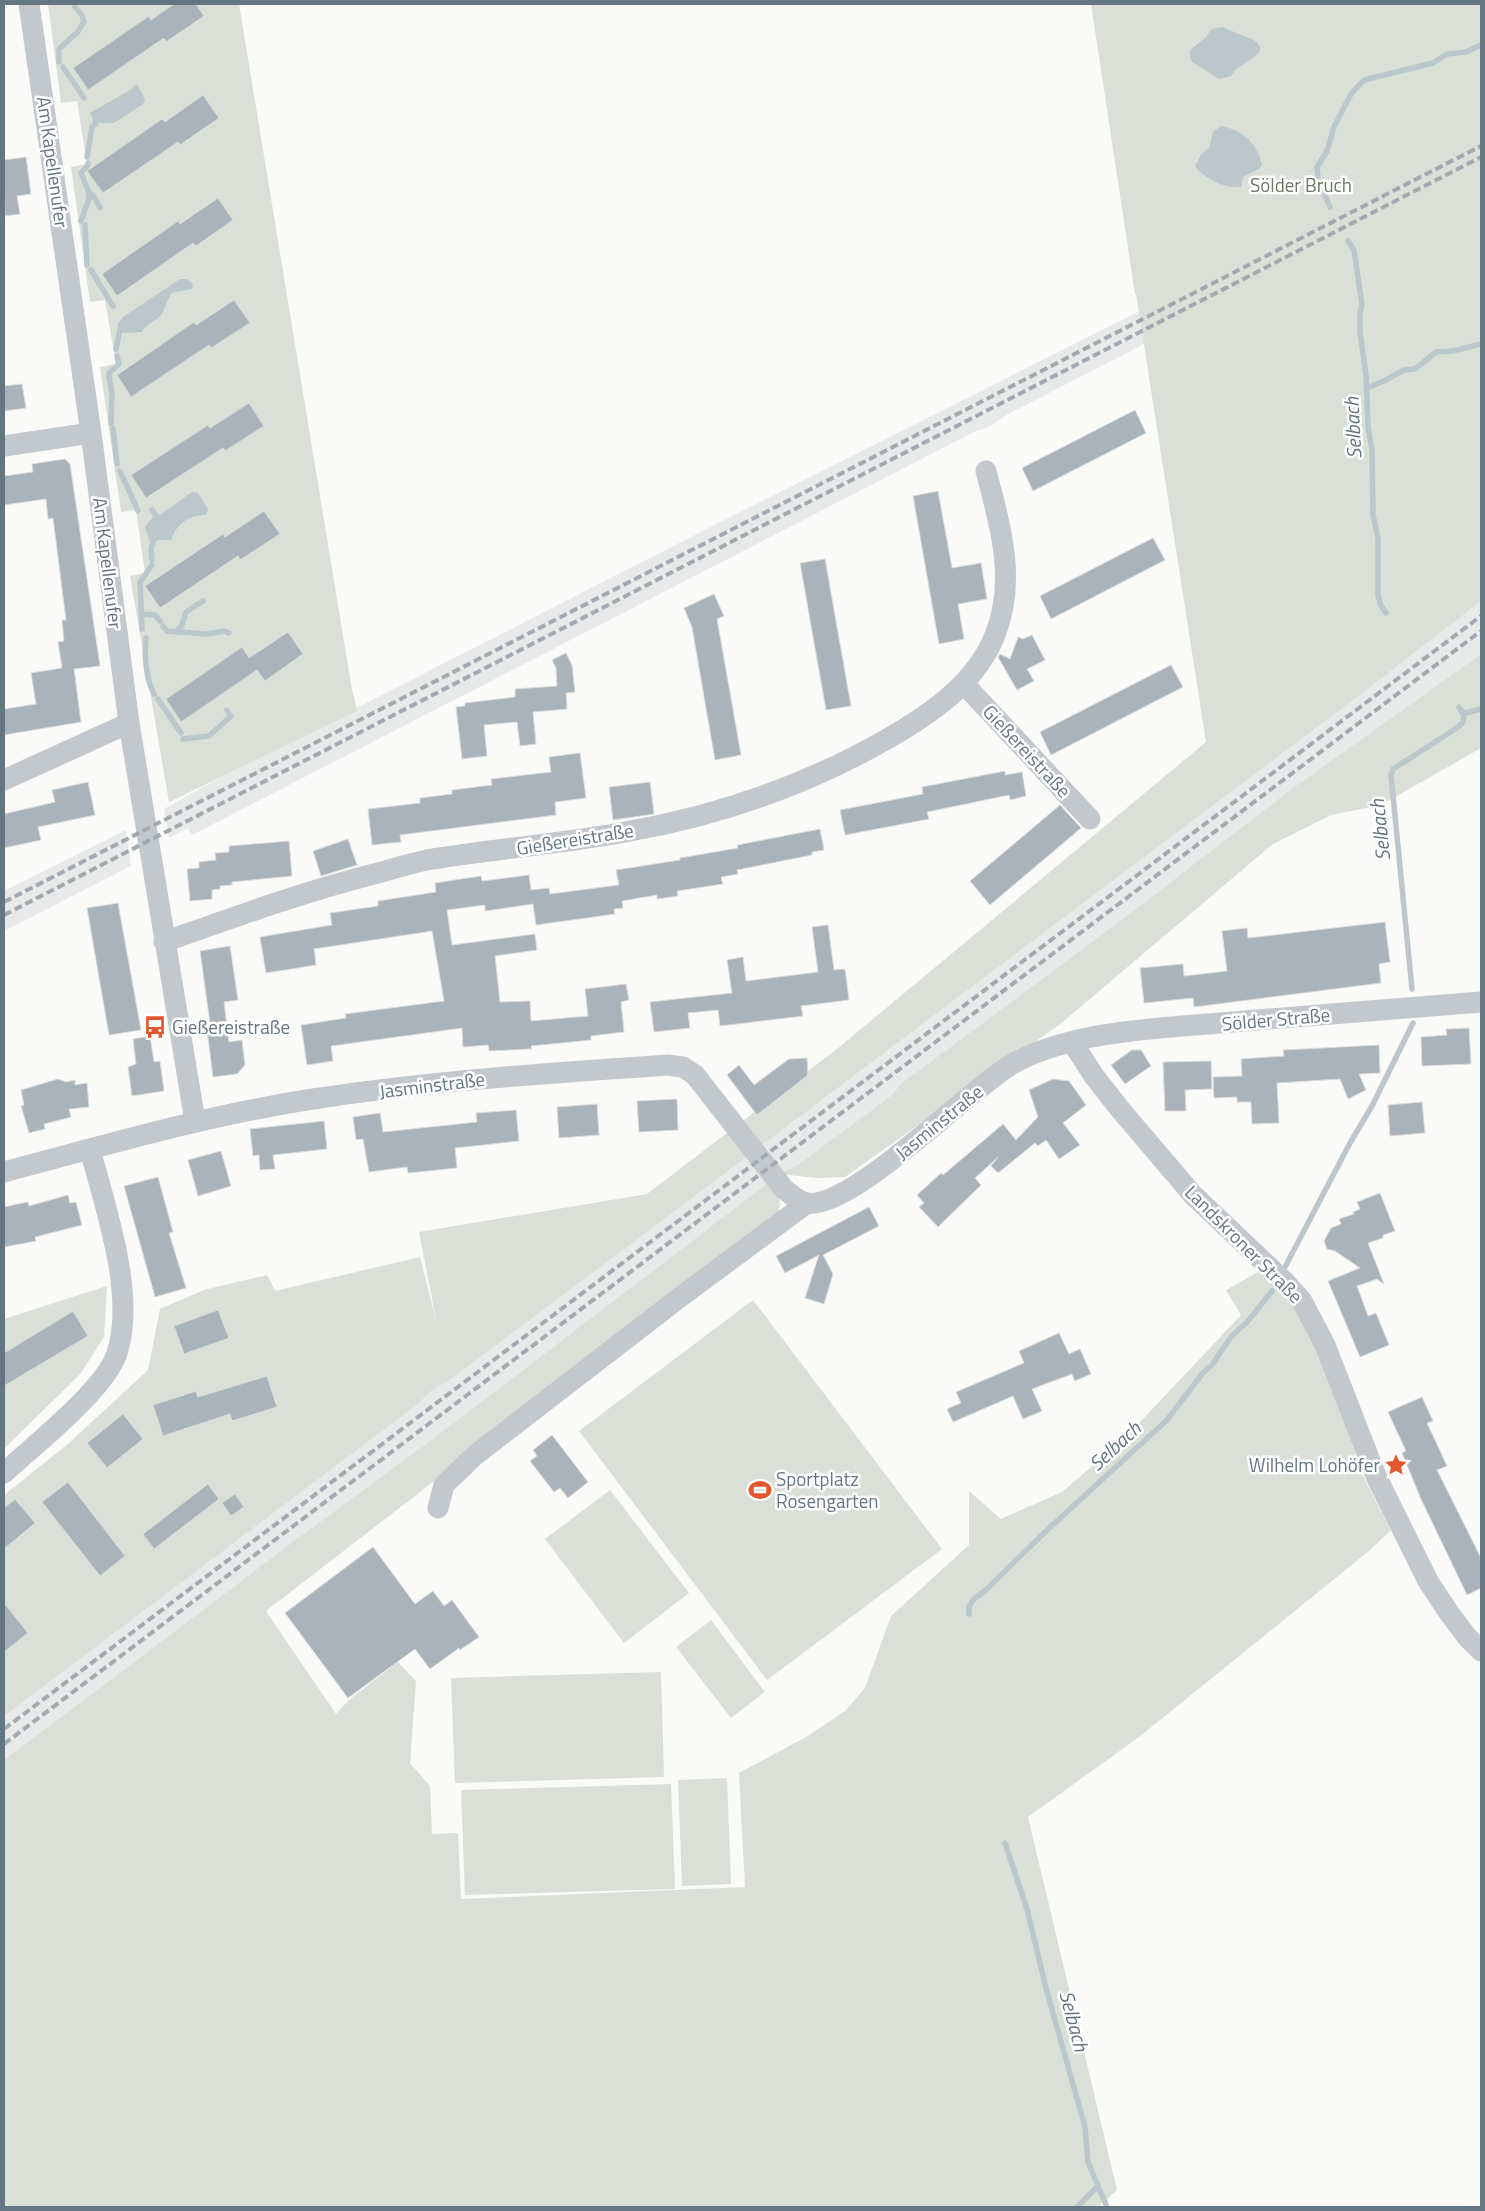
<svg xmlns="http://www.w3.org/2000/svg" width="1485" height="2211" viewBox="0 0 1485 2211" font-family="'Titillium Web',sans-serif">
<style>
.built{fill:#e8e9e9}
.green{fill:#dadfd7}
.water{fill:#bbc7cb}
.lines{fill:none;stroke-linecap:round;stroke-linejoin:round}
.stream{stroke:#bbc7cb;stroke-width:5.5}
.building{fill:#aab3b9;stroke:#dcdcda}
.minor{stroke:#c3c8cc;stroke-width:21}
.rail{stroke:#a2aab0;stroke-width:4;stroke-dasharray:8 4;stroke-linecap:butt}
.labels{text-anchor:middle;stroke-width:5;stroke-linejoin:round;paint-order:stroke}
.street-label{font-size:19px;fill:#657683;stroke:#fff}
.park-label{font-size:19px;fill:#687a64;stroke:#fff}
.poi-label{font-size:19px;fill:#657683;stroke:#fff;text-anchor:start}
.water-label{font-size:20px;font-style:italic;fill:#60757c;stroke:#fff}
</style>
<rect width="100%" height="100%" fill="#fafaf8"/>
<path class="built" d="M1142 310 1146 343 1008 414 989 427 976 431 192 835 188 828 169 838 164 809 210 783 691 537Z
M1481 601V654L1290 790 1128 915 902 1083 892 1095 799 1164 780 1174 760 1147 1360 695Z
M126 830 131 866 4 931V891Z
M748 1155 768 1183 438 1435 302 1535 4 1760V1716L417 1405 431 1391 450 1380Z"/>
<path class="green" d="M48 4H239L351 684 357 711 169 802 130 576 145 573 136 510 121 512 100 367 116 364 105 300 90 302 71 167 87 164 77 101 61 103Z
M1091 4H1481V601L1360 695 450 1380 431 1391 417 1405 4 1716V1495L68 1444 148 1370 160 1309 204 1290 267 1275 275 1291 420 1257 437 1324 419 1232 647 1194 837 1049 1206 742 1136 294H1135Z
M1481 654V748L1381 805 1331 815 1273 844 1059 1025 845 1177 817 1178 780 1174 799 1164 892 1095 902 1083 1128 915 1290 790Z
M768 1183C780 1197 783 1198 777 1216L266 1611 336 1714 350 1699 398 1662 416 1681 410 1763 430 1786 432 1834 458 1833 461 1899 745 1887 739 1773 808 1736 846 1710 865 1688 891 1616 969 1545V1491L1001 1519 1062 1492 1125 1438 1241 1315 1226 1290 1262 1270 1304 1317 1352 1440 1359 1468 1391 1530 1369 1551 1139 1737 1028 1817 1117 2190 1098 2207H4V1760L302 1535 438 1435Z
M107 1286 104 1337 81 1373 4 1449V1319Z
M753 1300 942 1549 767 1680 579 1431Z
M610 1490 689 1593 624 1643 545 1539Z
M711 1620 765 1692 731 1718 676 1647Z
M661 1672 664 1777 455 1783 451 1678Z
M727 1778 731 1884 682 1886 678 1780Z
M671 1784 675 1889 465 1895 461 1790Z"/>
<path class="water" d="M1222 27 1254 40 1260 46V51C1251 62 1238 64 1231 76L1219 79 1192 62 1190 57V50L1205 38 1212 29Z
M134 85H137L145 99 143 104 114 123H96L90 113 132 89Z
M1221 126C1243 130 1257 143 1262 165L1259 169 1243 177 1241 187C1225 188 1205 180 1195 166L1201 155 1209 148 1213 132Z
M180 279H187L193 284 192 289 172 293C167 299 165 309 161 315 155 322 146 323 142 332L119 333 118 323 123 317Z
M192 492 198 493 208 509 206 515C188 515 177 524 171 540H159L153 543 146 528 157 517Z"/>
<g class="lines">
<path class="stream" d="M75 7 82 15 84 22 77 33
M59 62V49L74 35
M63 67 84 98
M87 157 92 127 96 123 95 116
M89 193 93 195 100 208
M1330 207 1318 179 1317 167 1327 151 1334 127 1351 94 1364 80 1433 63 1447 54 1466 52 1481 45
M81 221 89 199 88 190 81 173 88 165V163
M85 225 87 265
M1348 241 1354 250 1362 305 1360 313V332L1366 375 1368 427 1372 450 1373 515 1378 538V595L1380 604 1386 613
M91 270 113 306
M116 349 121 325
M1367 388 1384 381 1404 370 1415 369 1436 352 1453 351 1481 344
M111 423 112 394 109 376 110 372 119 364 117 356
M113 428 117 464
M120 471 138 511
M148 527 153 543 151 548 152 560
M148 527 157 517 152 510
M142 614 155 615 160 621
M163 626 167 631 207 634 224 631 229 633
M142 629 140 582 152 565
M176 632 182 625 186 612 203 601
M146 638C144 655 146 679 154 694
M158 699 181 733
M227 710 228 712
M1462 711 1466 713 1481 709
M183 739 209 736 231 716
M1412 989 1391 775 1393 769 1457 728 1463 722 1464 716 1459 707
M1285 1267 1350 1143 1372 1106 1413 1023
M969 1614V1607L973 1600 988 1588 1045 1532 1167 1420 1202 1374 1212 1365 1231 1337 1248 1321 1272 1291
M1005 1843 1027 1909 1046 1988 1085 2127 1088 2162 1107 2207
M1077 2207 1097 2187"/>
</g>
<path class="building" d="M174 4H196L204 16 166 42 164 38 88 90 73 68 149 16 151 20Z
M203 95 219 118 180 145 178 142 103 193 87 171 162 119 165 122Z
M26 157 31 194 17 196 20 214 5 216 4 160Z
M218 198 233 220 196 246 193 243 117 296 102 274 178 221 180 224Z
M234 300 250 323 211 348 209 345 131 397 117 375 194 322 196 325Z
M22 384 26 408 4 411V386Z
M249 403 264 426 225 451 223 448 146 498 131 475 208 425 210 428Z
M1135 410 1146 433 1033 491 1022 468Z
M65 459 70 464 100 666 74 669 81 722 4 735V709L36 704 31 673 62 668 58 642 64 641 62 620H66L53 518 48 519 46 499 4 505V476L33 472 32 464Z
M938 491 952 568 981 563 987 599 958 604 964 639 939 644 913 496Z
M264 511 280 534 240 560 238 556 160 608 145 586 223 534 225 537Z
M1153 538 1165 560 1051 619 1040 596Z
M825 559 851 706 826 710 800 563Z
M714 594 724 616 717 619 741 755 715 760 692 627 684 608Z
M288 632 303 654 265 681 257 670 181 722 166 699 242 647 249 658Z
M1032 635 1045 660 1027 669 1034 681 1017 690 998 657 1000 654 1010 659 1018 637 1023 639Z
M566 653 572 665 575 692 566 693 567 709 533 712 536 744 520 746 517 722 484 725 487 756 462 759 456 707 465 706V703L515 697V689L557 686 556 668 552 660Z
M1171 665 1183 687 1051 755 1040 732Z
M580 753 586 798 555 802 556 815 400 835 401 842 372 845 368 809 420 803V798L452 794V790L492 785 491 779 551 772 549 757Z
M1005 771V775L1022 772 1026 796 1010 800 1009 795 927 812 929 819 845 835 840 810 923 794 922 787Z
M88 782 95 815 38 827 41 840 4 848V814L55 802 52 790Z
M650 782 654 814 613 820 609 787Z
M1060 805 1081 828 990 905 970 881Z
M820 829 824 850 812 852V855L737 870 738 874 721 877 723 884 677 891 678 896 657 899V895L622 901 623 908 614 909 615 914 536 925 533 904 485 911V905L447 910 452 945 535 934 537 950 495 956 500 1002 530 1001 531 1021 588 1016 585 989 626 984 629 1000 621 1002 624 1032 591 1036V1040L531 1046 532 1049 489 1051 488 1045 463 1047 462 1028 331 1046 333 1061 307 1065 301 1025 346 1018 345 1014 444 1001 432 931 314 949 316 965 266 973 260 937 332 925 330 913 378 906V901L436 892 435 883 481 876 482 881 529 875 531 890 549 888 550 894 619 885 616 870 680 860V858L738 848 737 845Z
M348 839 357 865 321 876 313 851Z
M289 841 292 876 232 882V885L220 886V889L212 890V899L190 901 187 869 199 868V862L216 860 215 853 229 852V846Z
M118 903 141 1030 109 1035 87 908Z
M1385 922 1390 962 1379 964 1381 983 1194 1007 1193 998 1144 1003 1140 968 1183 964 1184 976 1227 971 1222 931 1247 928 1248 938Z
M828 925 834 970 845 969 849 1000 801 1006 803 1016 720 1026 718 1010 688 1013 690 1028 654 1032 650 1002 732 993 727 960 743 957 746 981 818 972 812 927Z
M230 946 238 1000 224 1002 229 1042 242 1040 245 1065 237 1074 213 1077 207 1030H211L200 951Z
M1469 1028 1471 1064 1422 1066 1421 1037 1447 1035 1446 1029Z
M150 1036 154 1062 160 1061 164 1091 132 1096 128 1067 136 1064 133 1039Z
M1379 1045 1380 1073 1359 1074 1366 1090 1348 1099 1340 1079 1277 1083 1279 1123 1252 1124 1251 1102H1237V1097L1214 1098 1213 1077 1242 1076 1241 1059 1284 1056 1283 1050Z
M1132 1050H1141L1151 1066 1125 1084 1111 1065Z
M807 1058 808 1075 757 1115 727 1075 739 1065 754 1085 789 1059Z
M1211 1061 1212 1089 1185 1090 1186 1111H1165L1163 1062Z
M58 1079 66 1082 75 1080V1085L87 1083 89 1107 69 1109 71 1117 44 1124 45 1129 29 1133 21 1106 24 1105 21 1090Z
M1053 1079 1069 1081 1086 1105 1063 1123 1080 1145 1059 1159 1046 1140 1038 1146 1035 1143 998 1173 991 1166 998 1157 975 1178 981 1185 938 1227 919 1207 924 1203 917 1195 941 1173 943 1175 1003 1124 1016 1140 1038 1117 1029 1090Z
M677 1099 678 1130 639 1132 637 1101Z
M1422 1102 1425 1133 1390 1136 1388 1105Z
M597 1104 599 1135 559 1138 557 1107Z
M516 1110 519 1141 455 1148 457 1168 408 1173 407 1167 369 1172 363 1139 356 1140 353 1117 380 1113 383 1132 477 1122 476 1113Z
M324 1121 327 1149 273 1155 275 1169 260 1170 259 1155 253 1156 250 1129Z
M221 1151 231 1186 198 1196 188 1160Z
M158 1177 173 1232 169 1233 186 1288 155 1297 124 1186Z
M1380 1193 1395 1231 1383 1235V1238L1368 1243 1384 1284 1377 1279 1357 1286 1368 1316 1376 1313 1389 1345 1360 1357 1328 1281 1360 1268 1335 1251 1327 1249 1324 1241 1331 1228 1341 1224 1339 1219 1354 1214 1353 1212 1360 1209 1357 1202Z
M68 1195 70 1203 76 1202 82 1225 35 1237 36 1241 4 1247V1207L28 1202 29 1206Z
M869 1207 879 1226 823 1255 833 1274 824 1304 805 1298 819 1255 785 1273 776 1256Z
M218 1310 229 1338 184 1354 174 1326Z
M73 1311 88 1336 4 1386V1353Z
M1059 1333 1069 1354 1080 1349 1091 1374 1075 1381 1072 1374 1032 1389 1042 1411 1023 1419 1013 1396 953 1422 947 1409 961 1403 956 1392 1024 1363 1019 1351Z
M267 1376 277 1407 232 1421 230 1414 163 1436 153 1405 196 1391 198 1397Z
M1422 1397 1433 1421 1427 1423 1447 1466 1437 1470 1481 1558V1588L1467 1595 1421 1499 1402 1453 1406 1451 1388 1412Z
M123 1414 143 1439 107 1468 87 1443Z
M552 1435 588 1482 568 1498 560 1488 554 1492 530 1461 537 1456 533 1450Z
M68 1482 125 1556 100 1576 42 1502Z
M208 1484 219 1499 154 1549 143 1534Z
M235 1494 244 1507 231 1516 222 1503Z
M15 1499 35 1523 4 1549V1508Z
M373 1547 415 1604 433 1591 444 1606 452 1600 479 1637 460 1650 459 1648 430 1669 415 1649 348 1698 285 1613Z
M4 1603 28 1633 4 1652Z"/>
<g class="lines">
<path class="minor" d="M29 4 91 433 129 723 195 1121
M4 446 91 433
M964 684 1090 819
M4 780 129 723
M164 942C232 918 300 893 370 875 389 870 408 864 427 860 493 849 560 844 625 832 718 816 807 785 889 738 932 713 976 683 995 635 1017 580 1000 525 986 471
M1072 1042 1094 1076 1119 1108 1193 1195 1285 1282 1302 1301 1325 1345 1376 1476 1428 1581 1449 1613 1468 1638 1481 1651
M4 1172C106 1145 208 1115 313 1099 430 1081 549 1073 667 1065L683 1067 695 1075 784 1189C791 1194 798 1201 806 1203 850 1212 971 1087 1014 1063 1075 1030 1164 1028 1232 1022 1315 1015 1398 1009 1481 1002
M4 1473C33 1446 106 1389 117 1353 136 1294 105 1207 90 1149
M438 1508 444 1485 474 1456 679 1298 807 1203"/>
<path class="rail" d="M4 902 1481 146
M4 915 1481 157
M4 1729 1481 616
M4 1744 1481 631"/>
</g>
<defs>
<symbol id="bus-bare" viewBox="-9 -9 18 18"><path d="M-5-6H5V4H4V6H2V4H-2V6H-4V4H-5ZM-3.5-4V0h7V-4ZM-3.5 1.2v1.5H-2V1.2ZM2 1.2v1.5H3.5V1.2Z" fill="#e4572e" stroke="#fff" stroke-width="2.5" paint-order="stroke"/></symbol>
<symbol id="sight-bare" viewBox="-9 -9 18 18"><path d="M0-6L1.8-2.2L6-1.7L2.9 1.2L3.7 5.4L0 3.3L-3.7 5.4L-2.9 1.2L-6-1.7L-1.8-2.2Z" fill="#e4572e" stroke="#fff" stroke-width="2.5" paint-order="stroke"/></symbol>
<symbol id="stadium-bare" viewBox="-9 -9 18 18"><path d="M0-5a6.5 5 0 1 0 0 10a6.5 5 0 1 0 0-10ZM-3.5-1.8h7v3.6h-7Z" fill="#e4572e" stroke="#fff" stroke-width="2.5" paint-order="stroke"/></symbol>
</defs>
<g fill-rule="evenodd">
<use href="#bus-bare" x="139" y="1011" width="32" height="32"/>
<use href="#sight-bare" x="1380" y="1449" width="32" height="32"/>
<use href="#stadium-bare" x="744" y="1474" width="32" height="32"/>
</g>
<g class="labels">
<g class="street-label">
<text transform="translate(53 162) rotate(82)" y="7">Am Kapellenufer</text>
<text transform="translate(108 563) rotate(83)" y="7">Am Kapellenufer</text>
<text transform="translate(1027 751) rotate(47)" y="7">Gießereistraße</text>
<text transform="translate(575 839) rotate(-9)" y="7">Gießereistraße</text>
<text transform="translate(1276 1019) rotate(-5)" y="7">Sölder Straße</text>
<text transform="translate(432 1085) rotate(-7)" y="7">Jasminstraße</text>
<text transform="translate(939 1122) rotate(-39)" y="7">Jasminstraße</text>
<text transform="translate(1244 1244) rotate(45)" y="7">Landskroner Straße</text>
</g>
<g class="park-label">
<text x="1301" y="192">Sölder Bruch</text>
</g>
<g class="poi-label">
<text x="172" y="1034">Gießereistraße</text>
<text x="1380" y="1472" text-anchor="end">Wilhelm Lohöfer</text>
<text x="776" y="1486">Sportplatz<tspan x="776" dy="22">Rosengarten</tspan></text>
</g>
<g class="water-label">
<text transform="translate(1353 428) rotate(-93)" y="7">Selbach</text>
<text transform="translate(1380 830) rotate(-96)" y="7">Selbach</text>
<text transform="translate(1115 1446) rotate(-43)" y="7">Selbach</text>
<text transform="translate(1074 2021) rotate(75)" y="7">Selbach</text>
</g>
</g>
<rect width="1485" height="2211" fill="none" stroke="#657683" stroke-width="10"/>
</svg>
